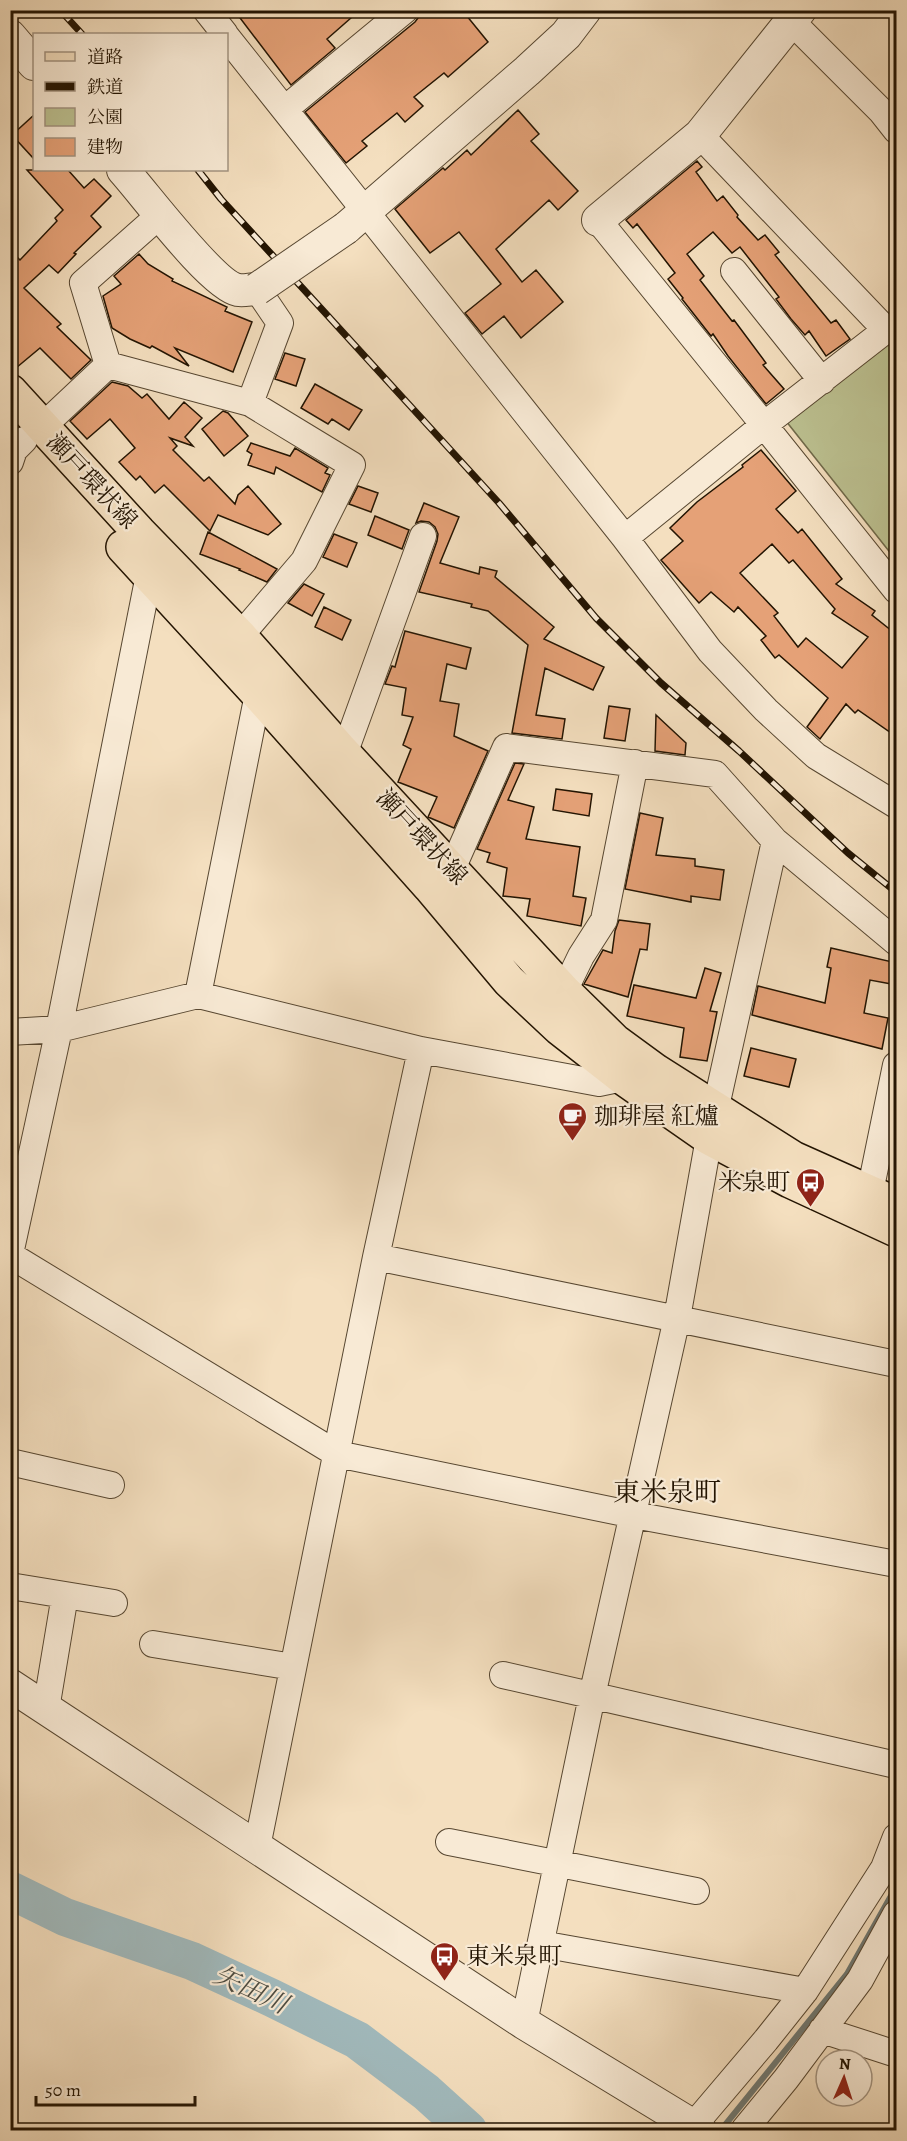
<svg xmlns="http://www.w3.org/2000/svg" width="907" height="2141" viewBox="0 0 907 2141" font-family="Alegreya,'Noto Serif JP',serif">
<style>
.green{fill:#bcc191;stroke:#706a4a;stroke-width:1.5}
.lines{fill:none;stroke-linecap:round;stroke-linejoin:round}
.stream{stroke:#6f7872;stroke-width:6}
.river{stroke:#a1babd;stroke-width:38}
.building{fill:#e5a177;stroke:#231402;stroke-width:1.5;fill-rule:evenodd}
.minor-casing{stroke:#574731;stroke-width:28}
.tertiary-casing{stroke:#574731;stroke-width:34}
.primary-casing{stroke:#231402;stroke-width:36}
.minor{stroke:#f8ead5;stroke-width:26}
.tertiary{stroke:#f8ead5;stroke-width:32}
.primary{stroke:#f4dfbf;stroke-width:33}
.rail-casing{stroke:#231402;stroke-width:7}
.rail{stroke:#f8ead5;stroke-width:4.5;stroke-dasharray:14;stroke-linecap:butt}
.tertiary-bridge-casing{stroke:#574731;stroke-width:34;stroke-linecap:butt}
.tertiary-bridge{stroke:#f8ead5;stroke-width:32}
.labels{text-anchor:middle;stroke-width:4.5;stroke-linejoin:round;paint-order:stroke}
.street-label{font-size:24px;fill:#231402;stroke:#f8ead5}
.poi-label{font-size:24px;fill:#231402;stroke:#f8ead5;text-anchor:start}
.water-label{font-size:26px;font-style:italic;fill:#4f4e43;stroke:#f8ead5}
.quarter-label{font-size:27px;fill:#231402;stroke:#f8ead5}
</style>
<rect width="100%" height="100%" fill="#f4dfbf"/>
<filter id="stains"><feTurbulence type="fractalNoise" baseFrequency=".00333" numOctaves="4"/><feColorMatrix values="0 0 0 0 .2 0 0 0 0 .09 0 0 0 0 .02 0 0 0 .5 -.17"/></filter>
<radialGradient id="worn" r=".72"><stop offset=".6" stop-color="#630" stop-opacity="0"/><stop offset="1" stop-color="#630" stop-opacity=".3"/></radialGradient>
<path class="green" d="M896 333V560L786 421Z"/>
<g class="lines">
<path class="stream" d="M721 2130 847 1974 896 1887"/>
<path class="river" d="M10 1890 65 1917 192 1961 272 1998 357 2040 426 2092 468 2130"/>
</g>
<path class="building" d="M234 10H360L327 39 335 48 291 85Z
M424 10H462L488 42 448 77 444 73 414 97 423 106 405 122 397 113 362 141 367 146 346 163 305 112 415 22Z
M518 110 539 134 531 141 578 191 558 210 549 200 496 249 522 282 536 270 563 302 521 338 504 316 482 334 465 313 501 284 459 232 430 253 395 209 443 168 445 170 467 150 471 155Z
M34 115V159L12 135Z
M697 161 702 167 696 172 717 201 723 196 738 215 737 217 758 240 765 235 779 252 775 255 831 323 836 320 850 339 826 356 809 331 805 335 791 319 776 299 779 297 740 247 732 253 713 232 687 254 704 276 700 280 732 321 734 320 766 363 763 365 784 389 766 404 728 356 713 334 711 336 682 299 683 298 668 279 675 273 658 251 637 224 633 228 626 220Z
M27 170H68L84 188 94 179 111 196 91 216 101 227 74 253 76 254 58 273 49 265 24 288 61 324 57 327 91 360 71 379 40 348 10 373V250L20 260 57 221 55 218 63 210Z
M139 254 148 264 173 279 172 281 227 307 225 311 252 322 233 372 175 348 189 366 152 346 150 348 130 339 112 328 103 296 121 284 114 276Z
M285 353 305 359 296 386 275 379Z
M112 382 128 386 142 398 147 394 169 419 184 402 202 418 185 437 193 446 170 438 177 446 173 450 204 481 209 477 235 504 238 495 248 486 281 524 268 535 218 515 210 531 164 485 155 493 140 476 136 480 119 462 135 448 110 419 87 439 70 421Z
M315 384 362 410 349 430 332 419 328 424 301 408Z
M223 411 228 413 248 436 224 456 202 429Z
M251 443 290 456 295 448 328 468 325 473 330 475 322 492 276 467 274 474 248 465 252 454 247 451Z
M761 450 796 491 776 509 798 533 802 529 842 579 836 584 875 611 872 615 897 635V737L858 710 855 713 846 704 820 739 807 727 828 698 779 655 775 658 761 640 766 636 738 607 734 612 711 592 699 603 661 560 683 541 670 528 697 502 743 467 742 465ZM772 544 789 563 793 560 835 609 832 613 868 637 842 668 806 638 798 647 774 616 778 613 740 573Z
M358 486 378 493 371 512 349 504Z
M424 503 459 517 440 563 479 574 480 567 497 571 495 577 554 627 544 639 604 667 593 690 545 668 536 715 565 719 562 739 512 733 528 645 488 611 471 607 472 604 419 592 437 541 438 534 435 527 429 522 421 521 416 523Z
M375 516 409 530 402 549 368 535Z
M208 532 277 569 267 582 239 570 240 569 200 554Z
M334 534 357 543 347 567 323 557Z
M304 584 324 594 312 616 288 603Z
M324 607 351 620 342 640 315 627Z
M405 631 471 648 466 669 447 664 440 701 459 704 454 736 488 751 454 828 428 817 437 797 398 782 411 749 403 745 413 717 402 715 406 688 385 684 392 666 395 667Z
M609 706 630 709 625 741 604 738Z
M656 715 686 743 685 755 655 751Z
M515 763 524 764 508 800 534 807 526 839 580 847 573 896 586 898 581 926 527 916 530 899 503 896 507 868 487 862 490 853 477 849Z
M556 789 592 794 589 816 553 810Z
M640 813 663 818 656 855 695 859V866L724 870 720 900 691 896V902L625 889Z
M619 920 650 924 647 950 640 949 628 997 584 984 603 950 612 953 615 931Z
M831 948 897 963V985L870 980 864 1013 888 1018 882 1049 752 1015 758 986 825 1003 831 968 827 967Z
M705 968 721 973 710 1011 717 1012 707 1061 680 1057 684 1028 627 1016 634 985 696 998Z
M751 1048 796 1059 789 1087 744 1076Z"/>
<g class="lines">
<defs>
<path id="minor" d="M206 10 225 34
M792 22 881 111 896 130
M226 36 625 538 764 425 896 590
M285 109 405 10
M700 135 886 330 896 332
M161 214 83 283 108 365 250 403 280 323 257 289
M598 220 764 425 886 330
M734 271 822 381
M42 427 108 365
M10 462 14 450 24 440
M625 538 710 651 766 710 816 756 896 805
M240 636 304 561 352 465 250 403
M344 754 423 536
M775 841 896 942
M452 869 506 747 715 774 775 841 709 1138 677 1318 592 1696 524 2023
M564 991 581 956 604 920 635 763
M198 995 258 694
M10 1032 59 1029 198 995 421 1050 599 1083 623 1078
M870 1192 896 1065
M10 1254 59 1029 149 575
M10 1255 337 1454 634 1515 896 1564
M376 1257 896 1364
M10 1462 111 1485
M10 1586 114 1603
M153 1644 293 1667
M503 1675 896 1765
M46 1709 65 1595
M449 1842 696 1891
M257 1847 376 1257 421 1050
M541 1944 805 1991
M822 2030 896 2054
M693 2126 766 2040 805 1991 884 1868 896 1837
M744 2130 786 2079 860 1980 896 1914"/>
<path id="tertiary" d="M10 36 34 64
M123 170C144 193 212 285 238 290 244 291 251 289 257 289
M598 220 700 135 800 10
M346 228 527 71 566 35 585 10
M10 1685 524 2023 700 2130"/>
<path id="primary" d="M10 391 139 532 240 636 339 748 564 991 615 1041 656 1071 793 1158 896 1204
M123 547 258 694 430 887 509 981 559 1028 623 1078 709 1138 790 1181 896 1230"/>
</defs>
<use href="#minor" class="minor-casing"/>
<use href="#tertiary" class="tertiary-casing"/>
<use href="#primary" class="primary-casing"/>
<use href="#minor" class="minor"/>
<use href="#tertiary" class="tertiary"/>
<use href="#primary" class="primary"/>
<defs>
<path id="rail" d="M60 10 82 34
M198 170 221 199 499 503 596 618 661 683 739 751 848 853 896 892"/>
</defs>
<use href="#rail" class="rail-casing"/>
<use href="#rail" class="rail"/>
<defs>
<path id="tertiary-bridge" d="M257 289 346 228"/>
</defs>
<use href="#tertiary-bridge" class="tertiary-bridge-casing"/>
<use href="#tertiary-bridge" class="tertiary-bridge"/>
</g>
<defs>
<symbol id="cafe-pin" viewBox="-11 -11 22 30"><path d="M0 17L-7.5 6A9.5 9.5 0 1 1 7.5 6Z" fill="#8f2418" stroke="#f8ead5"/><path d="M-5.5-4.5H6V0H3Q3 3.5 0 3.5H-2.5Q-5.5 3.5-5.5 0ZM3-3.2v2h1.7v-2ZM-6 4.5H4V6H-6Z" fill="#fff"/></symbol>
<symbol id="bus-pin" viewBox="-11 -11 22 30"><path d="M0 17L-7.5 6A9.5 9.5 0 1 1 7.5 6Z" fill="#8f2418" stroke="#f8ead5"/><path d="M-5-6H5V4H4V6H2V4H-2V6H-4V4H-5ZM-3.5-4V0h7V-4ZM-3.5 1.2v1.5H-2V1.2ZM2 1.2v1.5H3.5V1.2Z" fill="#fff"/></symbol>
</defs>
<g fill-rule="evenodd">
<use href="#cafe-pin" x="556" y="1100" width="33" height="45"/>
<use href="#bus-pin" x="794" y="1166" width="33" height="45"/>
<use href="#bus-pin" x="428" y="1940" width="33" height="45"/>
</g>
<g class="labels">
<g class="street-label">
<text transform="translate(92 481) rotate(47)" y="8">瀬戸環状線</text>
<text transform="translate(422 837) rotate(47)" y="8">瀬戸環状線</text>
</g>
<g class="poi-label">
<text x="594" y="1124">珈琲屋 紅爐</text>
<text x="790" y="1190" text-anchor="end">米泉町</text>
<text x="466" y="1964">東米泉町</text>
</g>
<g class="water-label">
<text transform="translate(251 1989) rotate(25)" y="9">矢田川</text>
</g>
<g class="quarter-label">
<text x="667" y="1501">東米泉町</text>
</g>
</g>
<rect width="907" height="2141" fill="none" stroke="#f4dfbf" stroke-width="36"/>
<rect x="12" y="12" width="883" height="2117" fill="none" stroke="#231402" stroke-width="3"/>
<rect x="18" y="18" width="871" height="2105" fill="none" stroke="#231402" stroke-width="1.5"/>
<rect x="33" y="33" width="195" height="138" fill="#f8ead5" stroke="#a39481" stroke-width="1.5"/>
<rect x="45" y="52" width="30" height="9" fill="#f4dfbf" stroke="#a39481" stroke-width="1.5"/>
<text x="87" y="63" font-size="18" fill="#231402">道路</text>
<rect x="45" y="82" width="30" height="9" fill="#231402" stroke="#a39481" stroke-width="1.5"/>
<text x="87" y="93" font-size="18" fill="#231402">鉄道</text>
<rect x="45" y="108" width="30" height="18" fill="#bcc191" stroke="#a39481" stroke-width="1.5"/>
<text x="87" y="123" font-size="18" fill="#231402">公園</text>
<rect x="45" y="138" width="30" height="18" fill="#e5a177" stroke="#a39481" stroke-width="1.5"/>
<text x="87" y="153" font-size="18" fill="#231402">建物</text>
<g transform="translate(844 2078) rotate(3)"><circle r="28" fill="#f8ead5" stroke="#a39481" stroke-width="1.5"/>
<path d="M0-4.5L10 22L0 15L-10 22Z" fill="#8f2418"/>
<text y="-9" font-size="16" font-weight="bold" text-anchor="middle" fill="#231402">N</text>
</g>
<path d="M36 2096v9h159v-9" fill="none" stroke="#231402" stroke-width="3"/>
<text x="45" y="2096" font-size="18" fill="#231402" stroke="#f8ead5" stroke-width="4.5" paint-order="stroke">50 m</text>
<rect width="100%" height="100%" filter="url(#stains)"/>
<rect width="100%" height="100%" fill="url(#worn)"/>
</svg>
